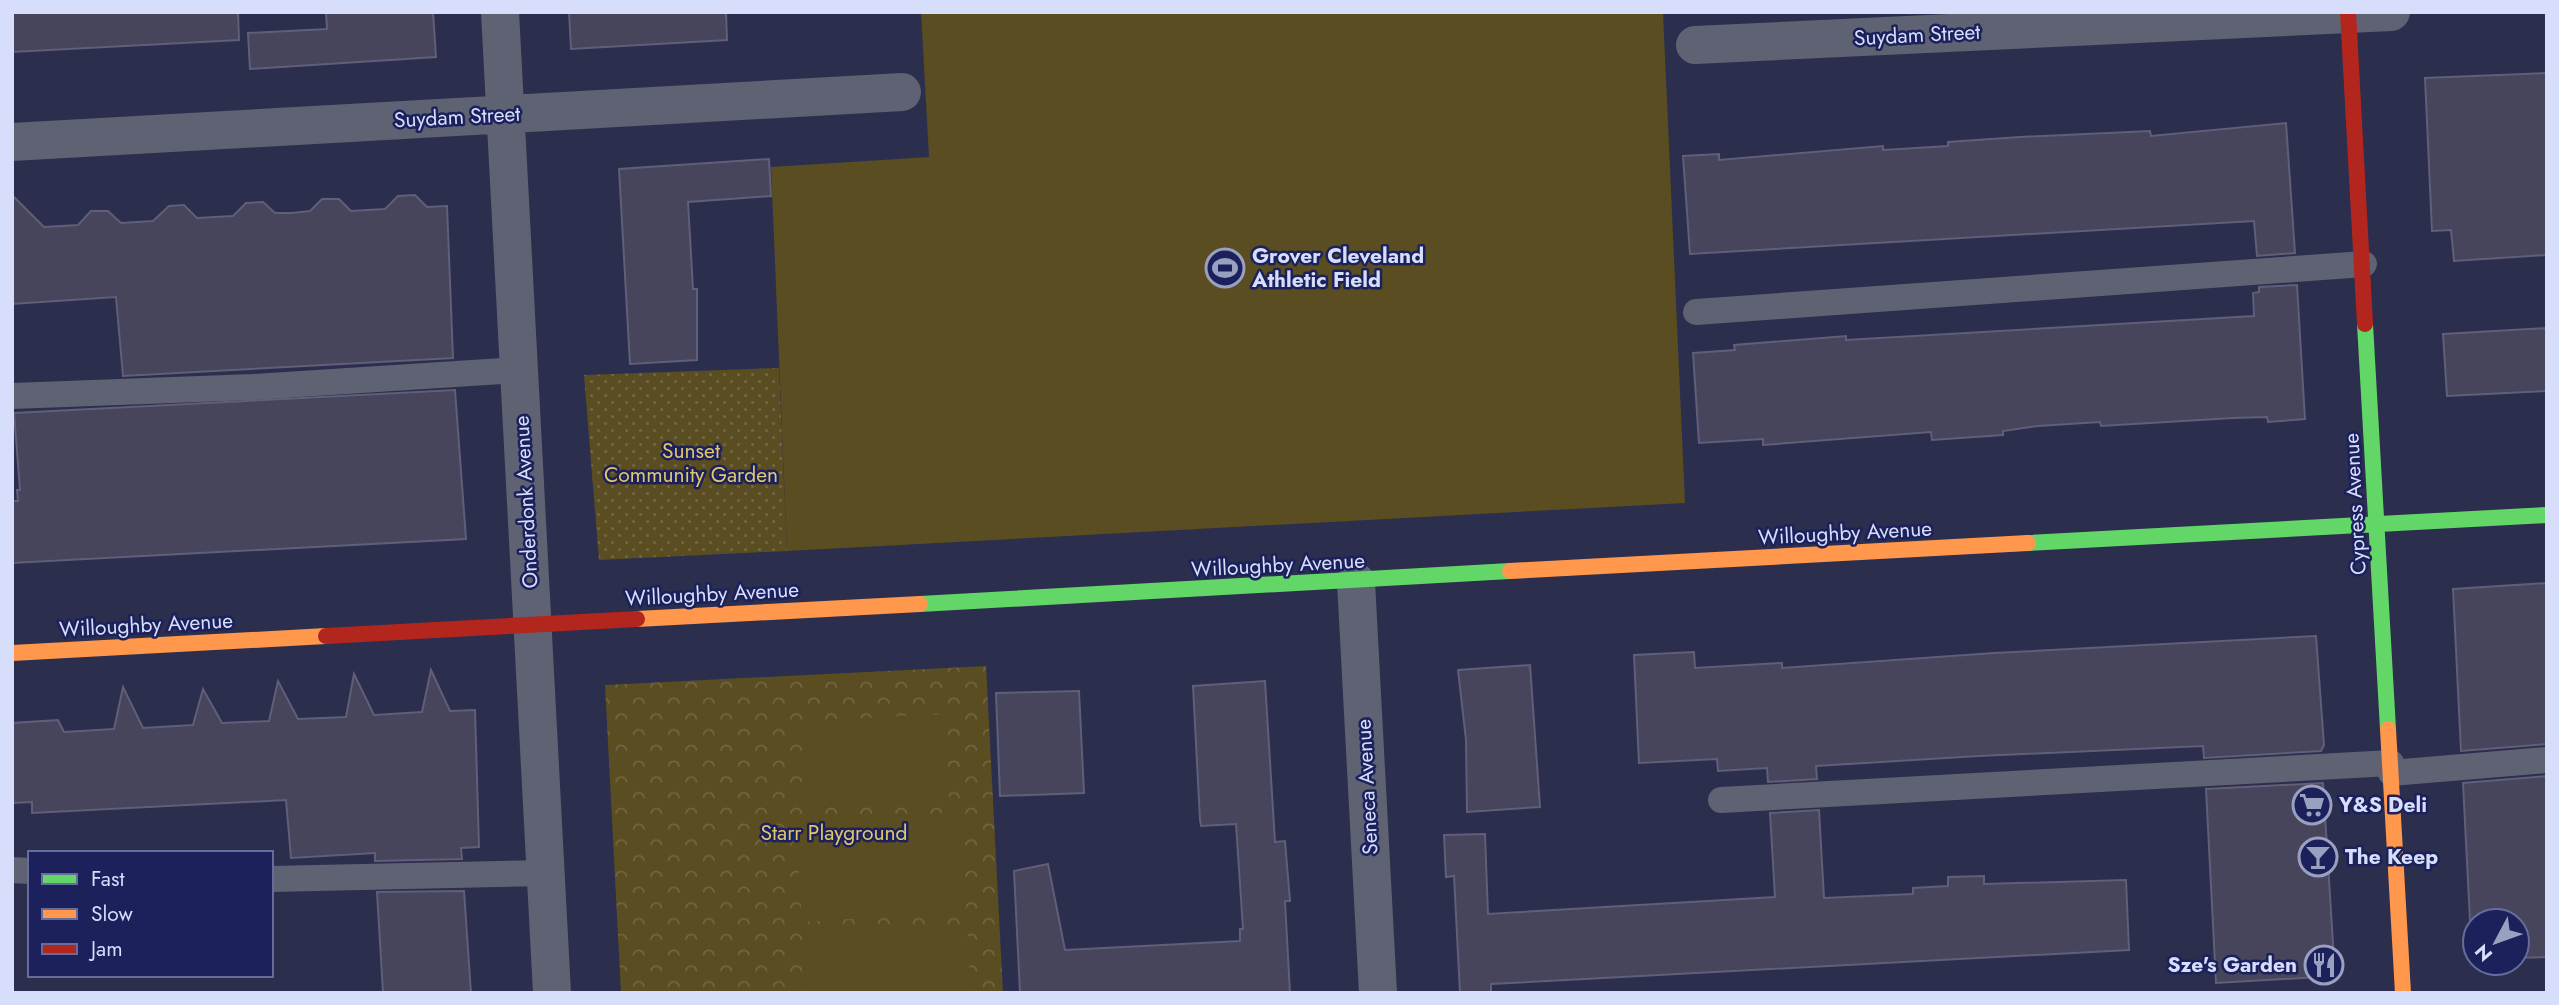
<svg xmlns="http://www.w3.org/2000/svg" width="2559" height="1005" viewBox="0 0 2559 1005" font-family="Jost,sans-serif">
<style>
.grass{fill:url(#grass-dots)}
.park{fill:url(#park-crowns)}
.pitch{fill:#5a4d21}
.building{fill:#46455c;stroke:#605e79;stroke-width:2}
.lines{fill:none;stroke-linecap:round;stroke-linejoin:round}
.lane{stroke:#5f6272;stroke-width:26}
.street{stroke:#5f6272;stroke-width:38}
.fast{stroke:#63d668;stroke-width:16}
.slow{stroke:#ff974d;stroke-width:16}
.jam{stroke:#b3261e;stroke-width:16}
.labels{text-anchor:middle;stroke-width:5;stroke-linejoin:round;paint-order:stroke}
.street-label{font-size:21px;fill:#d6defc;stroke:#1c215c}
.poi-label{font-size:21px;font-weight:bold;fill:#d6defc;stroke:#1c215c;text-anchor:start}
.park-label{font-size:21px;fill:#e0c76f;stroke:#1c215c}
</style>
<defs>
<pattern id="grass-dots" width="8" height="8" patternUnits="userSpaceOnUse" patternTransform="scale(1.75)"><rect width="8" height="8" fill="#5a4d21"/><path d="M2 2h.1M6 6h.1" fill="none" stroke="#716642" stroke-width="1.8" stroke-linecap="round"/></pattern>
<pattern id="park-crowns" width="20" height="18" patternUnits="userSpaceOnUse" patternTransform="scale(1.75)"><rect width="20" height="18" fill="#5a4d21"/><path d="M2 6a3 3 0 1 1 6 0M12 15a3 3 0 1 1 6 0" fill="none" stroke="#716642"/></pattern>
</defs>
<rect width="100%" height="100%" fill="#2b2e4d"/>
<path class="grass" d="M779 368 787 551 599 560 584 375Z"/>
<path class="park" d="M986 666 1003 993H621L605 685Z"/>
<path class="pitch" d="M921 12H1663L1685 503 787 551 771 167 929 157Z
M945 714 949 799 808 805 803 721Z
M959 812 966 911 802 922 796 822Z
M967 927 971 993H806L803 935Z"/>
<path class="building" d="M12 12H238L239 40 12 52Z
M326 12H433L436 57 250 69 248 33 327 29Z
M569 12H726L727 40 571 49Z
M2547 73V255L2454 261 2451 230 2432 231 2425 78Z
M2286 123 2295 253 2257 256 2254 221 1690 254 1683 156 1719 154V160L1883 146V150L1948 146V142L2020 137 2150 131 2151 136Z
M769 159 771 196 688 202 693 289H697V360L630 364 619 169Z
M12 195 44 227 78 225 91 211H108L121 223 153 221 169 206 184 205 197 218 233 216 246 203 263 202 275 213H292L310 211 322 199H339L351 211 367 210 385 209 398 196 415 195 427 207 447 206 453 358 123 376 116 297 12 304Z
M2297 285 2305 419 2268 422 2267 417 2233 418 2101 426 2100 422 2038 426 2003 431V435L1932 440 1931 432 1763 445V439L1699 443 1693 353 1735 350 1734 345 1846 336V340L2254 316 2253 293 2259 292V287Z
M2547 328V391L2447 396 2443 334Z
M455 390 466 539 12 563V501H18L17 490H20L14 413Z
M2547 583V744L2461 751 2453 589Z
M2316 636 2324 745 2321 751 2204 758 2203 746 1979 756 1816 766 1817 779 1768 782 1767 768 1718 771 1717 759 1639 763 1634 655 1694 652 1695 668 1782 663V668L1994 653Z
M1530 665 1540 807 1467 812 1466 740 1458 670Z
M431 670 450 711 475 710 479 847 461 848 462 859 375 861V853L291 858 286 800 32 813V802L12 803V723L58 720 64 732 114 729 123 687 143 728 193 725 203 689 222 723 269 721 278 681 298 719 346 717 354 674 374 715 422 712Z
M1265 681 1275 842 1285 841 1290 901H1285L1290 993H1020L1014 871 1048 864 1065 950 1240 941V929H1243L1236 824 1201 826 1200 820 1193 686Z
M1079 691 1084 793 1000 796 996 693Z
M2547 776V957L2517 958V921H2475V960H2472L2463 783Z
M2323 783 2335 976 2216 983 2206 789Z
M1819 810 1824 898 1913 894V888L1948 886V877L1984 876V884L2126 880 2129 950 1491 984V993H1460L1454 876 1446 877 1444 835 1485 834 1488 914 1775 897 1770 813Z
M464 891 471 993H383L377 892Z"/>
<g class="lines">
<path class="lane" d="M1696 312 2364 264
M12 396 253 387 519 370
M2391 773 2547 760
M1721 800 2391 763
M12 870 30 871
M271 879 546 873"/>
<path class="street" d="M500 12 552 993
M1695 45 2391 12
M12 142 902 92
M1356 582 1378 993"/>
<path class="fast" d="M2365 324 2388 729
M2028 543 2547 515
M920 604 1510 571"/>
<path class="slow" d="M1510 571 2028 543
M637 619 920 604
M12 653 326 636
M2388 729 2403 993"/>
<path class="jam" d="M2348 12 2365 324
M326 636 637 619"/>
</g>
<defs>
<symbol id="stadium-ring" viewBox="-11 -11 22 22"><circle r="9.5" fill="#1c215c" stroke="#9aa0bf" stroke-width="1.5"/><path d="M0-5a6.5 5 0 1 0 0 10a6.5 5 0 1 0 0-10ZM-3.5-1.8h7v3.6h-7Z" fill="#9aa0bf"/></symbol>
<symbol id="supermarket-ring" viewBox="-11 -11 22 22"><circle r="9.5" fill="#1c215c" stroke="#9aa0bf" stroke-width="1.5"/><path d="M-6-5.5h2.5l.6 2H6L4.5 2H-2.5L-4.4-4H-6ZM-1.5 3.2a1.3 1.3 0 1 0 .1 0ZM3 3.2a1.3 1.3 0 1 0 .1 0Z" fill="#9aa0bf"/></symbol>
<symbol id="bar-ring" viewBox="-11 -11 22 22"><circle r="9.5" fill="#1c215c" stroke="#9aa0bf" stroke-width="1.5"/><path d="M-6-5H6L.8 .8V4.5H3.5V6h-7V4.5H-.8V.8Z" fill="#9aa0bf"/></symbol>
<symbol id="restaurant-ring" viewBox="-11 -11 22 22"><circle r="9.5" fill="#1c215c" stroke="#9aa0bf" stroke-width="1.5"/><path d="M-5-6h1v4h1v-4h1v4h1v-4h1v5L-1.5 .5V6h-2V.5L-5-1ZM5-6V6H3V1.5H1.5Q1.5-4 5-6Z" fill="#9aa0bf"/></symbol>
</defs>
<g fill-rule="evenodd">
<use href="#stadium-ring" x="1203" y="246" width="44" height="44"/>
<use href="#supermarket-ring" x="2290" y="783" width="44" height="44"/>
<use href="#bar-ring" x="2296" y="835" width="44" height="44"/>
<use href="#restaurant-ring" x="2302" y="943" width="44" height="44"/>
</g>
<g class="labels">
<g class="street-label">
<text transform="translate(1917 35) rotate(-3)" y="7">Suydam Street</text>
<text transform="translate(457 117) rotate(-3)" y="7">Suydam Street</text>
<text transform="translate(526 502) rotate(-93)" y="7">Onderdonk Avenue</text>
<text transform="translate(2355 504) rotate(-93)" y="7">Cypress Avenue</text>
<text transform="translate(1845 533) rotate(-3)" y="7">Willoughby Avenue</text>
<text transform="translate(1278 565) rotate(-3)" y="7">Willoughby Avenue</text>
<text transform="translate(712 594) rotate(-3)" y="7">Willoughby Avenue</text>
<text transform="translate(146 625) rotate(-3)" y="7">Willoughby Avenue</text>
<text transform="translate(1367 787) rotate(-93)" y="7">Seneca Avenue</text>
</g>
<g class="poi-label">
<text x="1252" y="263">Grover Cleveland<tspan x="1252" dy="24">Athletic Field</tspan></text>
<text x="2339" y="812">Y&amp;S Deli</text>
<text x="2345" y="864">The Keep</text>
<text x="2297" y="972" text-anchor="end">Sze's Garden</text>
</g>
<g class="park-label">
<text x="691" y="458">Sunset<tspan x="691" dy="24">Community Garden</tspan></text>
<text x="834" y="840">Starr Playground</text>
</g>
</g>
<rect width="2559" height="1005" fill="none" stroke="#d6defc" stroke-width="28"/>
<rect x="28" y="851" width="245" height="126" fill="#1c215c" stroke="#666d9c" stroke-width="2"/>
<rect x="42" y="874" width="35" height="10" fill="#63d668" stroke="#666d9c" stroke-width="2"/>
<text x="91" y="886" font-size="21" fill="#d6defc">Fast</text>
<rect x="42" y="909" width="35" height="10" fill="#ff974d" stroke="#666d9c" stroke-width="2"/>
<text x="91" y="921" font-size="21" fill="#d6defc">Slow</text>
<rect x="42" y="944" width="35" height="10" fill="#b3261e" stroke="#666d9c" stroke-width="2"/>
<text x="91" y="956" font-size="21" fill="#d6defc">Jam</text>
<g transform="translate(2496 942) rotate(229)"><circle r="33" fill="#1c215c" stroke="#666d9c" stroke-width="2"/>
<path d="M0-5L12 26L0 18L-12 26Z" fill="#9aa0bf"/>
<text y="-10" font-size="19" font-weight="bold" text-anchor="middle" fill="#d6defc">N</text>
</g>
</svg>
